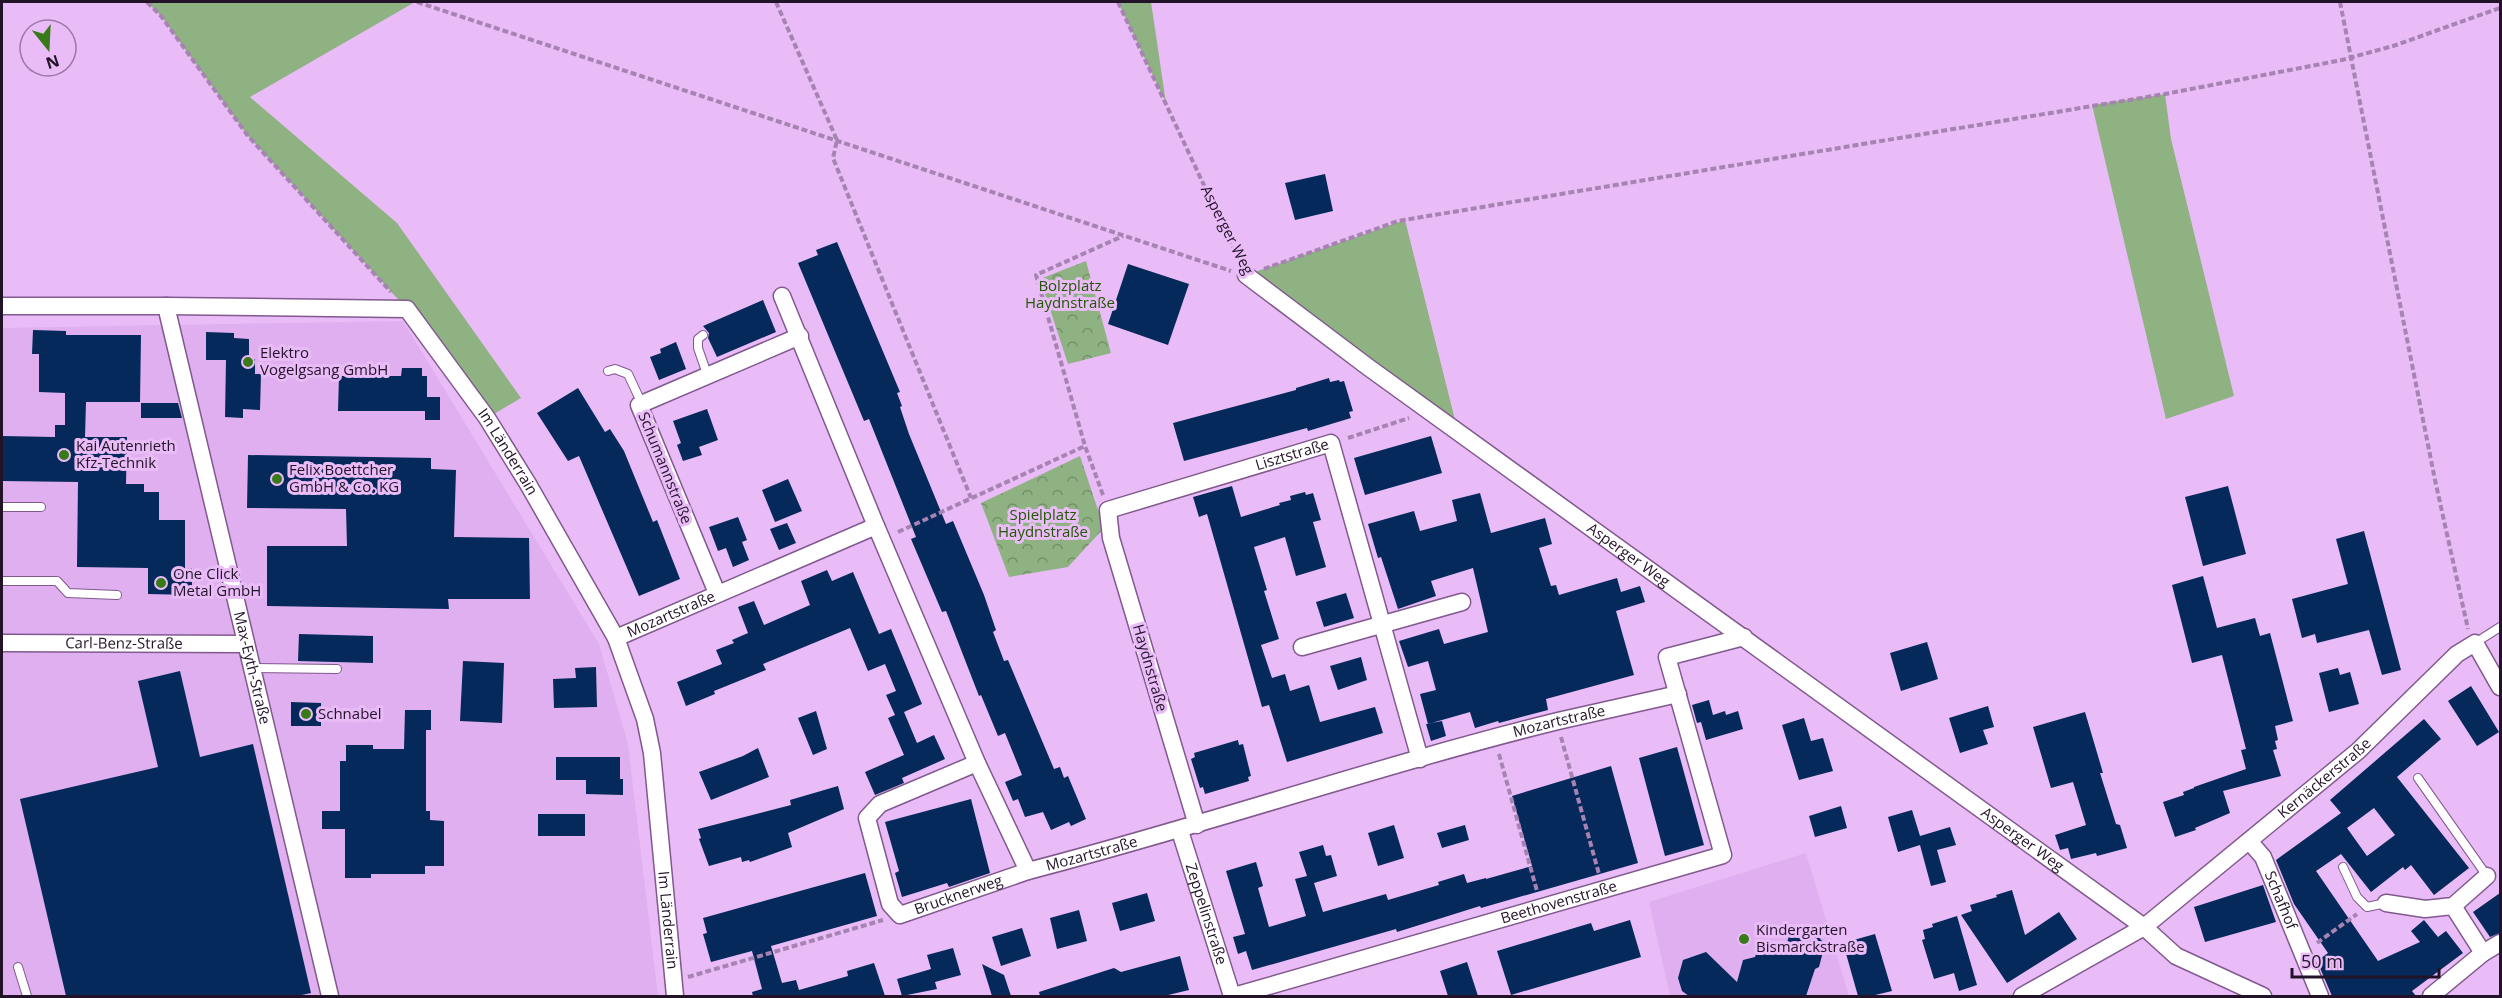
<svg xmlns="http://www.w3.org/2000/svg" width="2502" height="998" viewBox="0 0 2502 998" font-family="'Open Sans',sans-serif">
<style>
.built{fill:#dfafef}
.grass{fill:#8fb282}
.forest{fill:url(#forest-crowns)}
.building{fill:#05295a;fill-rule:evenodd}
.lines{fill:none;stroke-linecap:round;stroke-linejoin:round}
.service-casing{stroke:#81598e;stroke-width:10}
.minor-casing{stroke:#81598e;stroke-width:19}
.path{stroke:#a683b2;stroke-width:4;stroke-dasharray:6 3;stroke-linecap:butt}
.service{stroke:#fff;stroke-width:8}
.minor{stroke:#fff;stroke-width:16}
.poi-dot{fill:#387918;stroke:#e9bcf7;stroke-width:2}
.labels{text-anchor:middle;stroke-width:6;stroke-linejoin:round;paint-order:stroke}
.street-label{font-size:15px;fill:#231329;stroke:#e9bcf7}
.park-label{font-size:15px;fill:#235705;stroke:#e9bcf7}
.poi-label{font-size:15px;fill:#231329;stroke:#e9bcf7;text-anchor:start}
</style>
<defs>
<pattern id="forest-crowns" width="20" height="18" patternUnits="userSpaceOnUse" patternTransform="scale(1.5)"><rect width="20" height="18" fill="#8fb282"/><path d="M2 6a3 3 0 1 1 6 0M12 15a3 3 0 1 1 6 0" fill="none" stroke="#74906a"/></pattern>
</defs>
<rect width="100%" height="100%" fill="#e9bcf7"/>
<path class="built" d="M403 321 599 644 628 744 658 996H2V328Z
M1806 853 1849 996H1670L1649 902Z"/>
<path class="grass" d="M147 2H415L250 97 397 223 521 398 487 418 407 309 248 136 161 16Z
M1118 2H1151L1166 103Z
M2165 94 2171 139 2234 396 2166 419 2092 105Z
M1405 220 1458 432 1246 275Z"/>
<path class="forest" d="M1086 261 1111 353 1068 364 1040 279Z
M1080 456 1104 528 1068 567 1009 577 981 503Z"/>
<path class="building" d="M1325 174 1333 211 1295 220 1285 183Z
M837 242 900 392 897 393 902 406 900 407 909 434 946 524 953 521 984 595 996 630 993 632 1004 661 1008 660 1054 769 1060 767 1064 778 1068 776 1086 819 1071 826 1069 822 1051 830 1043 812 1025 817 1018 799 1013 801 1005 782 1022 775 1005 733 998 736 981 695 979 696 946 611 942 612 911 539 916 537 869 419 864 421 798 263 818 255 816 250Z
M1128 264 1189 284 1168 345 1108 324Z
M763 300 776 332 717 357 708 338 709 333 703 326Z
M33 330 66 331V335H141L140 402H86L85 437H127L126 484H144V492H159V520H185V568H192V595L148 594V568L77 567 78 482 2 481V436L55 437V425H65V393L39 392V354H32Z
M206 332 234 333V338L249 339V359H255V374H261L260 410 243 409V418L225 417 226 360H206Z
M676 342 686 369 659 380 650 357 661 353 660 349Z
M402 368H422V376H427V397H440V420H425V411H338L339 376H401Z
M1329 378 1330 382 1339 380 1340 382 1344 381 1353 411 1349 412 1351 418 1308 431 1307 428 1184 461 1173 423 1296 390V388Z
M578 388 605 432 610 429 624 451 653 522 657 520 680 579 639 596 579 456 568 461 537 413Z
M141 403H178L182 418H141Z
M707 409 718 440 699 447 702 455 683 461 677 445 681 443 673 421Z
M1431 436 1442 473 1365 495 1354 458Z
M248 455 431 458V469L456 470 454 537 529 538 530 599H448L449 609 267 606V546H347L346 509 247 508Z
M788 479 802 511 775 522 762 490Z
M1232 486 1241 517 1280 505 1279 503 1291 500 1290 496 1305 492 1306 495 1313 493 1321 520 1313 522 1326 567 1296 576 1285 537 1254 547 1267 590 1264 591 1279 639 1261 645 1272 678 1285 674 1290 691 1309 685 1320 722 1375 707 1383 733 1287 762 1269 705 1262 707 1207 514 1199 517 1193 497Z
M2228 486 2246 554 2203 566 2185 497Z
M1480 493 1491 533 1545 518 1552 544 1539 548 1551 586 1556 585 1559 595 1617 578 1621 592 1640 586 1645 602 1616 611 1634 675 1546 699 1548 710 1499 723 1498 721 1475 728 1470 712 1428 724 1420 694 1436 690 1428 661 1408 667 1399 641 1439 629 1444 644 1488 632 1473 568 1431 581 1436 596 1398 609 1381 557 1378 558 1368 524 1414 511 1420 531 1457 521 1452 500Z
M738 517 747 540 742 542 749 560 733 567 726 548 718 551 709 527Z
M787 523 796 543 779 550 770 529Z
M2364 531 2401 670 2382 675 2369 630 2317 643 2315 634 2302 638 2292 599 2348 584 2336 539Z
M827 570 832 581 853 572 879 634 891 629 922 704 904 712 917 743 934 735 945 759 902 778 904 783 875 795 865 772 904 755 888 718 895 715 886 695 896 691 885 664 868 671 850 628 763 664 766 670 714 691 715 694 686 706 677 682 722 664 716 650 734 643 732 640 748 633 738 607 754 601 764 625 810 605 801 581Z
M2203 576 2217 628 2255 618 2260 636 2270 633 2293 721 2275 726 2278 740 2275 741 2277 749 2273 750 2281 776 2223 791 2230 813 2195 828 2196 830 2175 837 2163 802 2184 795 2183 792 2194 788V787L2246 769 2241 750 2246 749 2222 655 2192 663 2172 585Z
M1346 593 1354 618 1324 627 1316 602Z
M299 634 373 636V663L298 661Z
M1927 642 1938 679 1901 691 1890 653Z
M1361 657 1367 680 1338 690 1330 666Z
M463 661 504 663 502 723 460 721Z
M596 667 597 707 554 708 553 679 576 678 575 668Z
M2338 668 2340 675 2350 672 2359 704 2329 712 2319 673Z
M180 671 200 757 253 744 311 993 297 996H66L20 799 158 767 138 681Z
M2471 686 2499 732 2477 746 2448 701Z
M1709 700 1713 715 1725 711 1726 715 1738 711 1743 729 1706 740 1701 722 1697 723 1692 705Z
M291 702 321 703V726H291Z
M1988 706 1994 727 1983 730 1988 744 1960 753 1949 718Z
M405 710H431V730H426V811H430V820L444 821V866H425V874H371V878H345V829H322V811H340V761H346V745H373V749H404Z
M816 711 827 749 813 755 798 718Z
M2085 712 2103 773H2100L2116 824 2120 825 2127 848 2097 856 2096 853 2071 859 2068 848 2060 850 2055 835 2086 825 2073 782 2051 788 2033 727Z
M1804 718 1811 741 1823 738 1833 771 1799 780 1782 725Z
M2424 719 2441 739 2397 777 2469 868 2434 895 2411 865 2405 870 2403 867 2371 892 2341 854 2316 871 2378 961 2420 942 2411 931 2424 920 2438 937 2446 931 2463 953 2412 991 2416 996H2332L2317 961 2328 953 2294 904 2276 860 2341 813 2330 800ZM2374 808 2395 835 2367 856 2347 828Z
M1442 721 1446 736 1431 741 1426 724Z
M1238 740 1239 745 1243 744 1251 776 1248 777 1249 781 1205 794 1203 787 1200 788 1191 759 1195 757 1194 753Z
M1677 747 1704 845 1665 856 1639 758Z
M758 748 769 777 711 800 699 772 743 756Z
M556 757H620V779H623V795L586 794V780H556Z
M1611 766 1638 863 1481 908 1480 906 1397 932 1396 929 1252 970 1246 951 1238 954 1233 937 1245 934 1226 871 1256 862 1263 886 1258 888 1269 927 1306 916 1295 879 1307 876 1299 852 1323 845 1326 856 1331 855 1337 876 1314 883 1323 912 1386 894 1388 900 1439 885 1438 882 1464 874 1467 883 1486 878V879L1532 866 1512 796Z
M838 786 844 809 788 833 792 847 750 862 749 860 742 862 741 857 709 866 699 839 701 838 698 829 791 805 790 800Z
M971 799 990 873 949 887 947 883 902 897 895 873 899 871 885 822Z
M1841 806 1847 828 1815 837 1809 816Z
M1912 810 1920 836 1950 827 1956 845 1937 850 1946 882 1931 886 1920 845 1898 852 1888 817Z
M538 814H585V836H538Z
M1394 825 1404 858 1378 866 1368 833Z
M1465 825 1469 840 1442 848 1437 833Z
M865 873 877 916 771 946 782 983 796 980 799 990 848 976 847 971 874 963 885 996H753L752 992 762 989 752 951 711 962 703 934 707 933 703 918Z
M2263 885 2276 922 2205 942 2194 907Z
M2012 890 2025 935 2059 912 2077 939 2007 983 1961 915 1972 911 1970 905 1997 897 1996 895Z
M1147 893 1155 921 1120 931 1112 903Z
M2500 893V933L2490 937 2473 912Z
M1079 910 1087 941 1057 949 1050 918Z
M1957 916 1977 985 1959 991 1954 973 1934 979 1922 940 1925 939 1923 930 1933 927 1932 924Z
M1630 920 1641 957 1511 995 1497 951 1591 923 1594 931Z
M1808 926 1825 944 1819 967 1815 969 1806 996H1689L1682 991 1678 978 1683 960 1706 952 1737 982 1743 960 1755 957 1759 946 1771 942 1784 954 1790 932Z
M1022 928 1031 956 1001 966 992 937Z
M1875 934 1892 991 1871 996H1858L1843 943Z
M953 948 961 975 935 982 937 989 902 996 897 979 931 969 927 955Z
M1180 956 1189 990 1164 996H1040L1039 992 1114 968 1121 972Z
M1467 962 1478 996H1448L1440 971Z
M982 964 1004 975 1011 996H992Z"/>
<g class="lines">
<defs>
<path id="service" d="M703 335 698 339V348L707 374
M608 371 615 369 628 374 642 404
M2 507H41
M2 581H57L68 593 117 595
M2475 643 2500 627
M252 668 337 669
M2418 778 2487 876
M2343 867 2357 897 2367 907 2386 903
M18 967 27 996"/>
<g id="minor">
<path id="s1" d="M1246 275 1368 367 2144 927 2176 956 2263 996"/>
<path d="M782 296 876 526"/>
<path id="s2" d="M2 306H166L407 309 487 418 528 484 616 638 645 719 652 753 675 996"/>
<path id="s3" d="M166 306 330 996"/>
<path d="M717 593 639 405 800 336"/>
<path id="s4" d="M616 638 876 526 977 763 1028 871C1206 825 1380 765 1558 721 1598 712 1638 703 1678 694"/>
<path id="s5" d="M2 643 246 644"/>
<path d="M1302 647 1462 602"/>
<path id="s6" d="M977 763 880 804 867 818 890 904 900 915 1028 871"/>
<path id="s7" d="M1197 825 1111 538 1108 510 1331 443 1420 759"/>
<path id="s8" d="M1180 831 1232 996"/>
<path id="s9" d="M2249 841 2263 857 2320 996"/>
<path d="M2386 903 2425 909 2453 906 2487 876"/>
<path d="M2453 906 2483 953"/>
<path id="s10" d="M1234 996 1723 855 1667 657 1744 637"/>
<path id="s11" d="M2022 996 2144 927 2358 751 2457 654 2475 643 2500 687"/>
<path d="M2431 996 2483 953 2500 943"/>
</g>
</defs>
<use href="#service" class="service-casing"/>
<use href="#minor" class="minor-casing"/>
<path class="path" d="M147 2 161 16 248 136 391 292
M417 2 1231 271
M776 2 837 140 833 158 971 498
M1118 2 1240 262
M2340 2 2435 480 2468 629
M1264 269 1398 221 2165 94 2342 60 2393 46 2500 8
M1348 438 1409 418
M1103 495 1085 446 1036 275 1123 236
M898 532 1085 446
M1561 737 1599 874
M1499 754 1537 891
M2317 943 2357 914
M688 977 883 920"/>
<use href="#service" class="service"/>
<use href="#minor" class="minor"/>
</g>
<g class="poi-dot">
<circle cx="248" cy="362" r="6"/>
<circle cx="64" cy="455" r="6"/>
<circle cx="277" cy="479" r="6"/>
<circle cx="161" cy="583" r="6"/>
<circle cx="306" cy="714" r="6"/>
<circle cx="1744" cy="939" r="6"/>
</g>
<g class="labels">
<g class="street-label">
<text transform="translate(1227 230) rotate(63)" y="5">Asperger Weg</text>
<text dy="5" stroke="none"><textPath href="#s2" startOffset="580">Im Länderrain</textPath></text>
<text dy="5" stroke="none"><textPath href="#s7" startOffset="520">Lisztstraße</textPath></text>
<text transform="translate(665 468) rotate(68)" y="5">Schumannstraße</text>
<text dy="5" stroke="none"><textPath href="#s1" startOffset="474">Asperger Weg</textPath></text>
<text dy="5" stroke="none"><textPath href="#s4" startOffset="60">Mozartstraße</textPath></text>
<text dy="5" stroke="none"><textPath href="#s5" startOffset="122">Carl-Benz-Straße</textPath></text>
<text transform="translate(1150 668) rotate(74)" y="5">Haydnstraße</text>
<text dy="5" stroke="none"><textPath href="#s3" startOffset="372">Max-Eyth-Straße</textPath></text>
<text dy="5" stroke="none"><textPath href="#s4" startOffset="1212">Mozartstraße</textPath></text>
<text dy="5" stroke="none"><textPath href="#s11" startOffset="374">Kernäckerstraße</textPath></text>
<text dy="5" stroke="none"><textPath href="#s1" startOffset="960">Asperger Weg</textPath></text>
<text dy="5" stroke="none"><textPath href="#s4" startOffset="726">Mozartstraße</textPath></text>
<text dy="5" stroke="none"><textPath href="#s6" startOffset="290">Brucknerweg</textPath></text>
<text dy="5" stroke="none"><textPath href="#s9" startOffset="68">Schafhof</textPath></text>
<text dy="5" stroke="none"><textPath href="#s10" startOffset="338">Beethovenstraße</textPath></text>
<text dy="5" stroke="none"><textPath href="#s8" startOffset="87">Zeppelinstraße</textPath></text>
<text dy="5" stroke="none"><textPath href="#s2" startOffset="1084">Im Länderrain</textPath></text>
</g>
<g class="park-label">
<text x="1070" y="291">Bolzplatz<tspan x="1070" dy="17">Haydnstraße</tspan></text>
<text x="1043" y="520">Spielplatz<tspan x="1043" dy="17">Haydnstraße</tspan></text>
</g>
<g class="poi-label">
<text x="260" y="358">Elektro<tspan x="260" dy="17">Vogelgsang GmbH</tspan></text>
<text x="76" y="451">Kai Autenrieth<tspan x="76" dy="17">Kfz-Technik</tspan></text>
<text x="289" y="475">Felix Boettcher<tspan x="289" dy="17">GmbH &amp; Co. KG</tspan></text>
<text x="173" y="579">One Click<tspan x="173" dy="17">Metal GmbH</tspan></text>
<text x="318" y="719">Schnabel</text>
<text x="1756" y="935">Kindergarten<tspan x="1756" dy="17">Bismarckstraße</tspan></text>
</g>
</g>
<rect width="2502" height="998" fill="none" stroke="#231329" stroke-width="6"/>
<g transform="translate(48 48) rotate(162)"><circle r="28" fill="#e9bcf7" stroke="#9a78a5" stroke-width="1.5"/>
<path d="M0-4.5L10 22L0 15L-10 22Z" fill="#387918"/>
<text y="-9" font-size="16" font-weight="bold" text-anchor="middle" fill="#231329">N</text>
</g>
<path d="M2292 968v9h147v-9" fill="none" stroke="#231329" stroke-width="3"/>
<text x="2301" y="968" font-size="18" fill="#231329" stroke="#e9bcf7" stroke-width="4.5" paint-order="stroke">50 m</text>
</svg>
